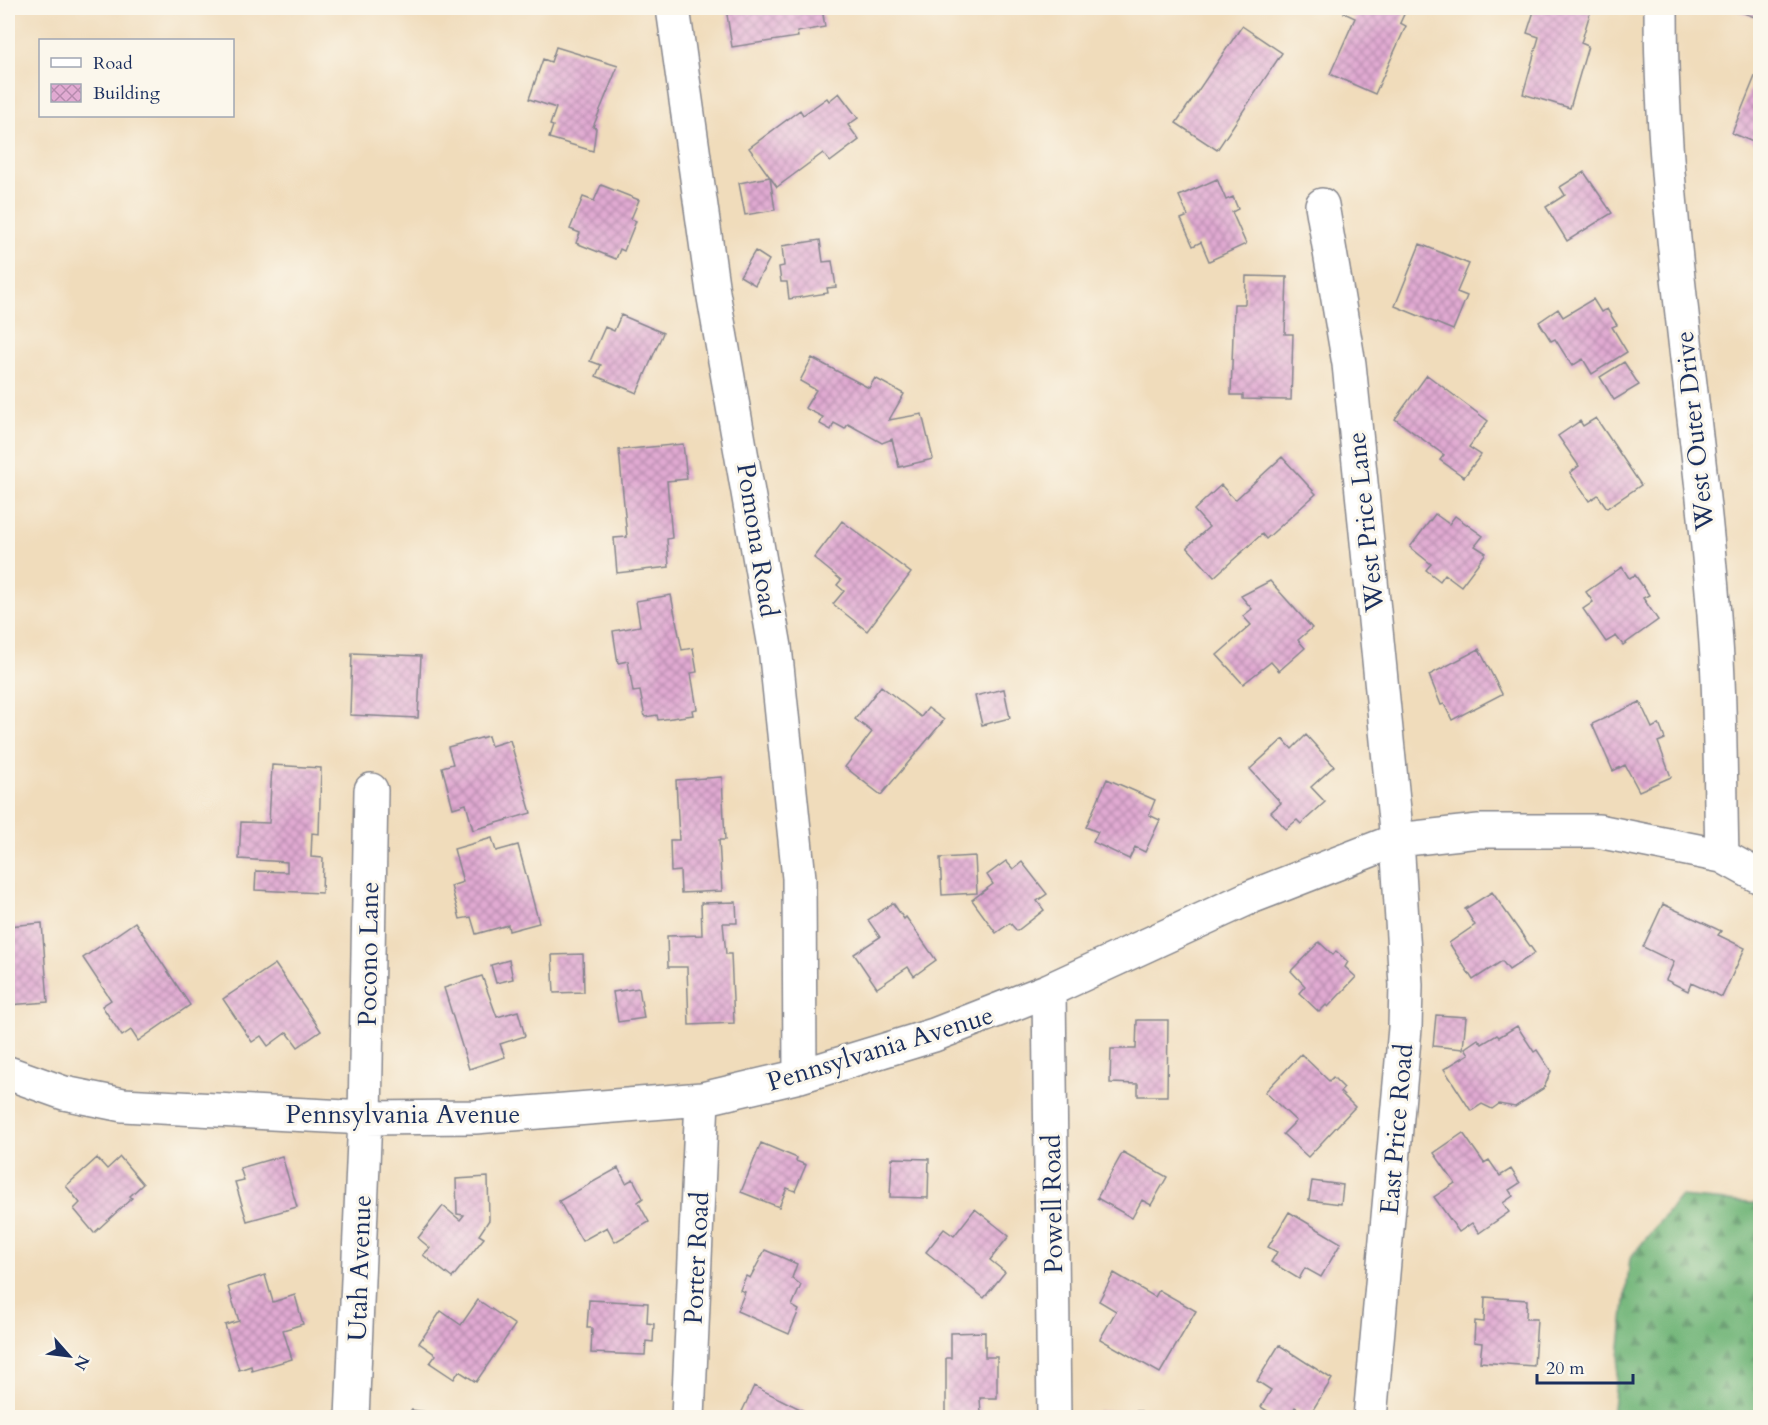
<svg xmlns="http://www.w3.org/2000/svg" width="1768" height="1425" viewBox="0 0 1768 1425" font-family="Cardo,serif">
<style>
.forest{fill:url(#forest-firs);stroke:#46726b;stroke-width:1.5}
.building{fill:url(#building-cross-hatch)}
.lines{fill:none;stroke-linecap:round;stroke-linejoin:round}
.minor-casing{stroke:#86868c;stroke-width:36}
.minor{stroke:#fff;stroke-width:33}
.labels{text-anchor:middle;stroke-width:6;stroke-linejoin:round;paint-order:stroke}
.street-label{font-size:26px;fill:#1b2f5e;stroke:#fbf7ec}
</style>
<defs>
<pattern id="forest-firs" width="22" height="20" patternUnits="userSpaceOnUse" patternTransform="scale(1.5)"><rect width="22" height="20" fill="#71b578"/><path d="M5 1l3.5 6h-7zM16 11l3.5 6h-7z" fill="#5c9466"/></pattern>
<pattern id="building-cross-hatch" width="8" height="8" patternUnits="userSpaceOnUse" patternTransform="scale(1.5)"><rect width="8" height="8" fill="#e1aad2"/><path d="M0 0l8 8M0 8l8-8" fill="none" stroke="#b68bae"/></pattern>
</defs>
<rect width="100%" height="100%" fill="#fbf7ec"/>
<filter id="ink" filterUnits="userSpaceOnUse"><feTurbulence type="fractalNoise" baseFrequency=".0167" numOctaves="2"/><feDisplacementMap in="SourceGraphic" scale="12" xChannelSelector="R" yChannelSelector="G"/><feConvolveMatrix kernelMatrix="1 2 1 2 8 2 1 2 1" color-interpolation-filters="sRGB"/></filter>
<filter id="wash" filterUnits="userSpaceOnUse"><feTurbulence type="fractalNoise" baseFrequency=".008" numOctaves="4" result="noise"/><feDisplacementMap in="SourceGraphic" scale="24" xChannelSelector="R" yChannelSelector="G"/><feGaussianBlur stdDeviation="1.35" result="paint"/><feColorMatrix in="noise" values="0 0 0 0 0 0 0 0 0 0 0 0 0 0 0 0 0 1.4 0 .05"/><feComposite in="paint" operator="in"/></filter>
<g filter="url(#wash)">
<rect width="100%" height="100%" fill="#f0dcbb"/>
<path class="forest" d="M1680 1197 1760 1204V1417H1612L1630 1258Z"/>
<g id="blocks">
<path class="building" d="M726 8H822L825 27 797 32 798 37 732 47Z
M1347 8H1407L1400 23 1406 26 1375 94 1330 74 1355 18 1344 13Z
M1535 8 1591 10 1581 43 1588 46 1570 108 1523 94 1539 37 1527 33Z
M1730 8H1760V19Z
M1242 26 1282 53 1217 150 1176 123Z
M556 47 618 66 593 127 596 128 593 151 549 138 553 126 550 125 556 108 529 99 543 59 551 62Z
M1756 74 1760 76V145L1732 133Z
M839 93 858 118 848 125 859 140 830 162 823 153 777 187 749 148 800 110 803 115 827 98 829 101Z
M1584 172 1612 213 1567 241 1546 207 1565 195 1560 187Z
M770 177 775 210 745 215 739 183Z
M1217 179 1226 200 1233 197 1238 209 1232 212 1246 244 1209 261 1201 242 1193 246 1181 219 1188 216 1179 196Z
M601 185 639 200 631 219 636 221 624 251 620 249 616 259 576 243 580 233 570 229 583 197 594 201Z
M820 240 823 262 832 261 836 287 827 288 828 293 789 299 787 282H781L779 267 784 266 782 246Z
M1420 244 1469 264 1457 292 1467 296 1453 330 1395 306Z
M755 251 769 260 755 285 740 276Z
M1246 276 1287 277 1285 334H1293L1291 400 1243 399V395H1231L1234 304H1245Z
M1593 299 1601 312 1607 309 1617 325 1612 327 1627 352 1592 374 1583 359 1572 366 1555 339 1551 341 1539 322 1558 309 1563 317Z
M621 315 663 333 637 393 596 376 601 365 590 361 605 327 614 331Z
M812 358 869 388 875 378 904 394 889 420 922 414 933 459 899 467 892 439 882 443 848 424 845 429 834 423 831 430 820 424 823 417 805 408 816 390 800 381Z
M1624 362 1639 385 1614 400 1600 377Z
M1427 375 1488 421 1469 447 1481 455 1464 477 1440 460 1444 455 1395 419Z
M1596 418 1641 485 1607 508 1598 495 1589 501 1570 473 1579 466 1558 436 1580 421 1583 426Z
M683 444 687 479 667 481 672 538 667 539 669 567 617 573 614 538 627 537 619 450Z
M1282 457 1316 494 1266 539 1262 534 1214 577 1187 547 1209 527 1194 510 1221 485 1235 500Z
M1435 514 1449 524 1455 516 1483 536 1475 546 1486 553 1461 586 1445 574 1440 581 1426 570 1431 564 1410 547Z
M842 521 911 573 867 631 833 604 844 591 837 585 841 580 814 558Z
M1622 567 1629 578 1635 575 1649 595 1643 598 1658 620 1623 645 1616 636 1606 642 1583 609 1593 602 1586 592Z
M1270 581 1312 628 1298 640 1305 648 1279 671 1271 662 1243 684 1217 655 1251 625 1243 616 1252 609 1241 596Z
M671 595 682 650 693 648 697 672 691 673 697 709 692 710 693 715 658 720 657 715 645 717 640 691 633 692 628 661 618 663 613 631 640 626 636 601Z
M1479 649 1502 694 1452 720 1444 704 1441 705 1429 675Z
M352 653 421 656 418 718 350 715Z
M881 686 921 717 928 708 944 720 881 795 845 767 872 732 855 719Z
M1004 689 1010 718 982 725 975 696Z
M1640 702 1652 728 1659 724 1665 739 1658 742 1671 777 1639 791 1625 765 1613 771 1592 724Z
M1306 735 1334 766 1311 787 1325 802 1301 824 1297 820 1286 829 1271 812 1281 803 1250 769 1283 739 1292 749Z
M488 736 491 746 510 740 531 813 473 830 466 804 453 808 442 767 453 764 448 747Z
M272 765 321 768 319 834 312 833 311 857 323 858 322 893 255 890 256 871 287 872V862L239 859 241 822 269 823Z
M722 777 725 840H719L722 891 681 893 680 871 671 872 670 840H679L676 780Z
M1107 779 1155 800 1149 815 1160 820 1145 852 1135 847 1129 859 1093 842 1098 832 1086 827Z
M492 838 496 851 518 845 539 923 509 931 508 925 476 934 471 917 460 919 451 886 463 882 454 849Z
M975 856 977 893 942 895 940 858Z
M1006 861 1013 869 1022 862 1047 894 1037 901 1044 910 1017 931 1010 923 996 933 972 900 993 884 987 875Z
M1492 892 1535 953 1509 970 1502 961 1473 980 1449 943 1475 925 1465 909Z
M736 902 737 923H723L726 954H731L734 1023 689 1025 687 967H668L667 936 702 935 701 903Z
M893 903 904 919 906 917 936 960 914 976 908 967 877 988 854 954 880 937 868 920Z
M1663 904 1721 931 1718 935 1745 948 1722 997 1691 983 1688 991 1666 980 1674 962 1643 947Z
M135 922 190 1005 138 1041 131 1030 122 1036 102 1006 111 1000 83 958Z
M42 923 48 1002 8 1005V926Z
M1319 942 1333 955 1336 951 1348 962 1345 967 1356 977 1328 1007 1326 1005 1319 1012 1299 993 1305 986 1291 971Z
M583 954 584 992 554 993 552 955Z
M509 960 513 979 496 983 491 965Z
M275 964 321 1031 298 1047 287 1032 268 1046 261 1036 252 1042 223 999Z
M482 976 497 1017 518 1011 525 1036 500 1044 505 1057 469 1069 444 988Z
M639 988 644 1018 618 1022 613 992Z
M1436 1015 1466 1017 1463 1049 1433 1046Z
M1137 1020H1168L1167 1096H1138V1084L1110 1083 1111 1049H1136Z
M1517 1026 1534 1052 1537 1050 1551 1071 1544 1088 1515 1107 1499 1104 1492 1109 1482 1104 1471 1111 1444 1069 1469 1054 1465 1048 1478 1039 1482 1044 1497 1035 1499 1037Z
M1301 1054 1329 1081 1333 1077 1344 1088 1340 1092 1355 1107 1308 1157 1283 1134 1296 1121 1265 1092Z
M1463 1133 1484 1163 1489 1160 1500 1176 1511 1169 1520 1183 1509 1190 1513 1196 1503 1203 1509 1212 1479 1233 1472 1223 1459 1232 1434 1197 1455 1183 1434 1153Z
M761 1143 797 1158 796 1161 806 1165 795 1191 787 1188 779 1207 741 1192Z
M1123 1152 1167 1177 1151 1205 1142 1200 1132 1218 1097 1198Z
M282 1156 297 1207 247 1221 235 1182 244 1180 240 1168Z
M120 1157 143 1184 130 1196 132 1198 94 1233 74 1209 80 1203 66 1186 97 1158 107 1169Z
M892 1158 929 1159 928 1198 890 1197Z
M618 1168 626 1183 633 1179 643 1198 638 1202 649 1222 615 1242 607 1227 582 1241 559 1201Z
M488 1177 489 1220 479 1235 484 1238 452 1278 423 1255 430 1248 418 1238 443 1206 460 1220 464 1215 457 1214 456 1179Z
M1312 1181 1343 1185 1341 1204 1309 1200Z
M975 1209 1009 1236 990 1260 1005 1272 984 1298 926 1252 944 1229 954 1236Z
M1289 1212 1341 1243 1321 1277 1305 1268 1299 1279 1271 1262 1277 1252 1268 1247Z
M765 1250 797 1264 792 1278 801 1285 792 1306 799 1310 789 1334 737 1311 745 1292 740 1290 746 1276 750 1278Z
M1114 1273 1155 1297 1159 1290 1196 1311 1160 1373 1100 1339 1116 1311 1099 1301Z
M265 1275 273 1302 295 1295 303 1324 283 1330 292 1359 252 1371 251 1366 239 1370 225 1325 239 1321 228 1287Z
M1485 1297 1527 1300 1526 1319H1537L1534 1366 1480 1362 1482 1343 1474 1342 1475 1321 1484 1322Z
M478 1300 515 1325 476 1382 459 1371 454 1379 430 1363 436 1355 419 1343 441 1311 461 1325Z
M589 1300 648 1303 647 1323 654 1324 653 1342 646 1341 645 1355 591 1353 592 1328H587Z
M985 1332V1357H997V1398H980L981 1413 946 1414V1358H951V1333Z
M1279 1345 1332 1379 1309 1416 1295 1407 1289 1418H1278L1261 1407 1271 1390 1257 1381Z
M754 1386 806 1412 804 1418H739Z
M411 1410 450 1415V1418H410Z
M1098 1411H1141L1142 1418H1098Z
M602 1413 627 1416V1418H602Z"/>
</g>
</g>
<g filter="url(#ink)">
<use href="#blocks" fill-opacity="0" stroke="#86868c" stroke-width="1.5"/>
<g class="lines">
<defs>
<path id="minor" d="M673 8 713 292 775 647 799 878 800 1076
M1661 8C1661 221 1702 431 1716 643 1721 714 1720 785 1722 856
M1322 205 1349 364 1378 650 1397 840 1406 985 1405 1028 1370 1418
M1049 990 1054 1418
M8 1073 64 1093 123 1105 365 1118 475 1117 702 1099 800 1076 934 1035 1049 990 1251 897 1397 840 1479 831H1598L1722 856 1760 877
M352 1418 365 1118 371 790
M688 1418 702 1099"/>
</defs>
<use href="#minor" class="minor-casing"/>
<use href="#minor" class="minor"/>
</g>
</g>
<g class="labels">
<g class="street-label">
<text transform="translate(1694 431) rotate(-96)" y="9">West Outer Drive</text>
<text transform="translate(1365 522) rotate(-96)" y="9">West Price Lane</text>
<text transform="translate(758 540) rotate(81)" y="9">Pomona Road</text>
<text transform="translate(368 954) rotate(-89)" y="9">Pocono Lane</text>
<text transform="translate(880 1048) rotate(-17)" y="9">Pennsylvania Avenue</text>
<text x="403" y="1123">Pennsylvania Avenue</text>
<text transform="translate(1396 1129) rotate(-85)" y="9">East Price Road</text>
<text transform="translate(1052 1204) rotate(-91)" y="9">Powell Road</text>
<text transform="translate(696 1258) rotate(-87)" y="9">Porter Road</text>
<text transform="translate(359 1268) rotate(-88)" y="9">Utah Avenue</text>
</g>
</g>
<rect width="1768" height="1425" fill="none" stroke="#fbf7ec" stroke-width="30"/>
<rect x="39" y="39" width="195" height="78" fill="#fbf7ec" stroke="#a1a7b3" stroke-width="1.5"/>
<rect x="51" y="58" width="30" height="9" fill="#ffffff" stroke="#a1a7b3" stroke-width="1.5"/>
<text x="93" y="69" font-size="18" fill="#1b2f5e">Road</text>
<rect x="51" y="84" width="30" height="18" fill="url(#building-cross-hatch)" stroke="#a1a7b3" stroke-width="1.5"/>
<text x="93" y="99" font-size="18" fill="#1b2f5e">Building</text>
<g transform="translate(69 1356) rotate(118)" stroke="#fbf7ec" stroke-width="4.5" paint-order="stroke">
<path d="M0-4.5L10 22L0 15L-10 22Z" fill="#1b2f5e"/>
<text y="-9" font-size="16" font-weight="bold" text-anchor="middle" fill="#1b2f5e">N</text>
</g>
<path d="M1537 1374v9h96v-9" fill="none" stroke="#1b2f5e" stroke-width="3"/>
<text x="1546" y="1374" font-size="18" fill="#1b2f5e" stroke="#fbf7ec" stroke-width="4.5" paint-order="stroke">20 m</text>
</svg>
